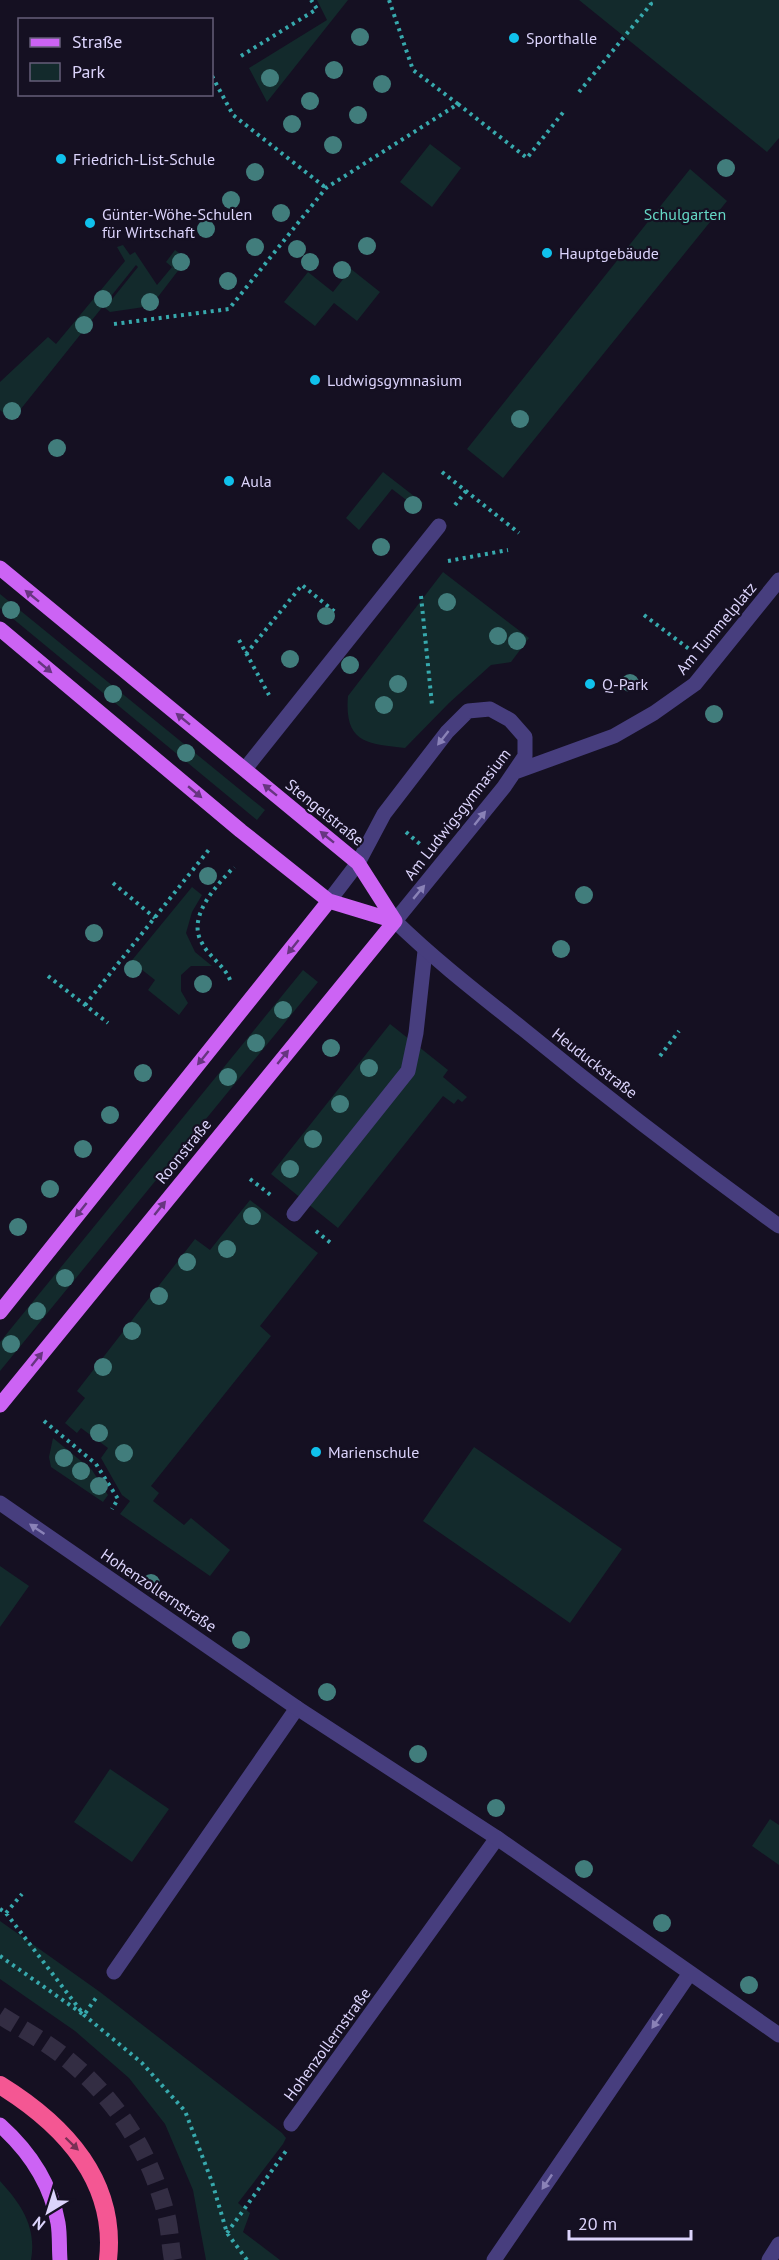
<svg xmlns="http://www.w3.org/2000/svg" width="779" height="2260" viewBox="0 0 779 2260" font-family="'PT Sans',sans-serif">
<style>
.green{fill:#132a2c}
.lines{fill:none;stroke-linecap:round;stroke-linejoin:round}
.motorway-tunnel{stroke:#332d43;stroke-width:18;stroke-dasharray:18 9;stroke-linecap:butt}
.path{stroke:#37a9ad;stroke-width:4;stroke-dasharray:3 4.5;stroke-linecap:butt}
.service{stroke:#473e7e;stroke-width:15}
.minor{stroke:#473e7e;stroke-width:15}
.tertiary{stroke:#473e7e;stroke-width:15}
.primary{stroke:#cc63f4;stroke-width:15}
.motorway{stroke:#f45793;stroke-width:18}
.tree{fill:#417d7c}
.oneway{fill:#673580}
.oneway2{fill:#8a82b7}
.oneway3{fill:#793055}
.poi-dot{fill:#10c1ec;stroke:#151022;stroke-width:2}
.labels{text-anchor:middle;stroke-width:4.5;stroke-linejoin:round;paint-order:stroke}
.poi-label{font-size:16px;fill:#dcd4fc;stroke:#151022;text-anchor:start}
.park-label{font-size:16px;fill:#65d7c6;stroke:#151022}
.street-label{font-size:16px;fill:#dcd4fc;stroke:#151022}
</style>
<rect width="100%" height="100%" fill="#151022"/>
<path class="green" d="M317 0H348L267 102 249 68 327 20Z
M579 0H779V138L767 152Z
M430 144 461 168 432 207 400 182Z
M690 169 727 201 503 478 467 449Z
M123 245 130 255 135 252 157 285 172 267 166 262 175 250 187 259 151 306 110 312 105 308 138 267 136 265 12 420 0 410V382L48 337 56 344 125 261 117 247Z
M351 269 380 292 357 321 334 303 315 326 284 302 308 272 333 292Z
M383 472 423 503 418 509 392 489 359 530 346 518Z
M443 572 529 638 511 662 491 665 449 703 405 748C367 744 344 743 348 696Z
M0 594 265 810 257 820 0 608Z
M192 887 202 895 192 912 186 933 195 952 212 966H191L181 975V991L188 1003 179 1015 148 990 155 980 141 969 133 978 124 970Z
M303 970 318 982 0 1371V1342Z
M390 1024 448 1070 443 1077 467 1097 462 1102 458 1099 454 1104 443 1096 338 1228 271 1174Z
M250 1200 318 1253 260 1326 271 1336 151 1486 159 1493 153 1501 184 1525 191 1518 230 1550 210 1576 120 1514 130 1501 122 1495 101 1458 108 1448 81 1428 77 1433 65 1423 85 1398 77 1391 195 1239 210 1250Z
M53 1438 92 1470 108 1495 103 1502 51 1467 49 1457Z
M474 1447 622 1549 570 1623 423 1521Z
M0 1566 29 1586 0 1627Z
M110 1769 169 1809 132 1862 74 1822Z
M770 1819 779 1825V1865L752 1846Z
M0 1921 100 1992 282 2133 286 2138 283 2144 238 2203 250 2213 243 2232 280 2260H206L193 2190 165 2124 129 2078 75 2031 0 1979Z
M0 2181C21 2204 37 2227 31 2260H0Z"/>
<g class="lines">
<path class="motorway-tunnel" d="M0 2015C20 2028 43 2040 62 2055 115 2097 149 2149 166 2214 170 2229 170 2245 173 2260"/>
<path class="path" d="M389 0 413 70 458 104
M241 56 317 9 311 0
M212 76 233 115 326 188
M579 92 651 4 649 0
M114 324 229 309 326 188 458 104 527 158 565 110
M442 472 519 533
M455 505 466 491
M448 561 508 550
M421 596 432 705
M644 615 689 649
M239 640 269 695
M246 654 302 585 335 612
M406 832 421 845
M113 883 155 918
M48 976 108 1023
M230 980C225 966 209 957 202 943 186 917 217 885 234 867
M85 1005 211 847
M660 1056 679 1031
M250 1179 272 1196
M316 1231 332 1244
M44 1421 96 1464 118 1499 112 1509
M0 1909 6 1913 84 2015 142 2063 185 2111 212 2182 227 2233 247 2260
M6 1913 22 1894
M0 1956 84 2015 98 1995
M227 2233 286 2151"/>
<path class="service" d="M245 769 439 526
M515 772 614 736 654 713 695 684 779 580
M329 901 358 863 384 814 447 732 468 711 490 709 510 720 525 737V756L504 787 395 921
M294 1214 408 1071 416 1033 425 951
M114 1972 297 1708
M291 2124 497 1838"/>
<path class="minor" d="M0 1503 297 1708 497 1838 779 2035
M494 2260 690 1973
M769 2260 779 2244"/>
<path class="tertiary" d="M395 921C435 960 479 994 523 1029 606 1097 692 1163 779 1226"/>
<path class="primary" d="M0 568 358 863 395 921
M0 629 241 831 329 901 395 921
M0 1312 329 901
M0 1405 395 921
M0 2125C29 2151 51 2184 58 2223 60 2235 59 2248 60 2260"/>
<path class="motorway" d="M0 2085C63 2124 117 2180 108 2260"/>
</g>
<g class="tree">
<circle cx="360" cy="37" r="9"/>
<circle cx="334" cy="70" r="9"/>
<circle cx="270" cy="78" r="9"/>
<circle cx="382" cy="84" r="9"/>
<circle cx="310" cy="101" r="9"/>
<circle cx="358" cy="115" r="9"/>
<circle cx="292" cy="124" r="9"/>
<circle cx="333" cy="145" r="9"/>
<circle cx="726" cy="168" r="9"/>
<circle cx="255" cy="172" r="9"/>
<circle cx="231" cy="200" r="9"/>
<circle cx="281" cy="213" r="9"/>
<circle cx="206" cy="229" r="9"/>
<circle cx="367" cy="246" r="9"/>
<circle cx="255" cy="247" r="9"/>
<circle cx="297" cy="249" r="9"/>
<circle cx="181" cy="262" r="9"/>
<circle cx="310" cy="262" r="9"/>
<circle cx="342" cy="270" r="9"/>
<circle cx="228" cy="281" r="9"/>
<circle cx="103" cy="299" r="9"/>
<circle cx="150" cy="302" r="9"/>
<circle cx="84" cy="325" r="9"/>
<circle cx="12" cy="411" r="9"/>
<circle cx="520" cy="419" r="9"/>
<circle cx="57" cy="448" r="9"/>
<circle cx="413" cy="505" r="9"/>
<circle cx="381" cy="547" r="9"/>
<circle cx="447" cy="602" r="9"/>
<circle cx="11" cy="610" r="9"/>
<circle cx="326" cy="616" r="9"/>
<circle cx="498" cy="636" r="9"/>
<circle cx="517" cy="641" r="9"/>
<circle cx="290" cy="659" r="9"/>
<circle cx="350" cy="665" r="9"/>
<circle cx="630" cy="683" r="9"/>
<circle cx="398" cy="684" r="9"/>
<circle cx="113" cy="694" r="9"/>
<circle cx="384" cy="705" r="9"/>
<circle cx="714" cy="714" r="9"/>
<circle cx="186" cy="753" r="9"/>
<circle cx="208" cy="876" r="9"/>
<circle cx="584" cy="895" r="9"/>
<circle cx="94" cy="933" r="9"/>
<circle cx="561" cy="949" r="9"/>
<circle cx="133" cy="969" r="9"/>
<circle cx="203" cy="984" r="9"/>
<circle cx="283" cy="1010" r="9"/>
<circle cx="256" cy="1043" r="9"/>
<circle cx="331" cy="1048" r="9"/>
<circle cx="369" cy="1068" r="9"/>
<circle cx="143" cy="1073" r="9"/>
<circle cx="228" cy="1077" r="9"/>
<circle cx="340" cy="1104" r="9"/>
<circle cx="110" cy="1115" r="9"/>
<circle cx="313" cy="1139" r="9"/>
<circle cx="83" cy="1149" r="9"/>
<circle cx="290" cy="1169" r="9"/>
<circle cx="50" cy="1189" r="9"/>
<circle cx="252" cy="1216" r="9"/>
<circle cx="18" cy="1227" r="9"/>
<circle cx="227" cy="1249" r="9"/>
<circle cx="187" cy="1262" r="9"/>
<circle cx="65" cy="1278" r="9"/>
<circle cx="159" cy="1296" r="9"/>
<circle cx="37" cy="1311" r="9"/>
<circle cx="132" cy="1331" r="9"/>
<circle cx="11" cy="1344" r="9"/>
<circle cx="103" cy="1367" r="9"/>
<circle cx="99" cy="1433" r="9"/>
<circle cx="124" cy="1453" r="9"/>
<circle cx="64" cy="1458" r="9"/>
<circle cx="81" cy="1471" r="9"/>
<circle cx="99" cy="1486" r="9"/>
<circle cx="151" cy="1583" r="9"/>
<circle cx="241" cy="1640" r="9"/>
<circle cx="327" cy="1692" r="9"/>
<circle cx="418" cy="1754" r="9"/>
<circle cx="496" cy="1808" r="9"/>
<circle cx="584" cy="1869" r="9"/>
<circle cx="662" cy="1923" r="9"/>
<circle cx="749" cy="1985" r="9"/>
</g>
<defs><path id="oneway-solid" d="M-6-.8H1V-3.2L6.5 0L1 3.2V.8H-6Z" transform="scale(1.5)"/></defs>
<g class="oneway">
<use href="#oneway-solid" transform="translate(32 596) rotate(-141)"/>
<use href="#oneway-solid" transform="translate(45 667) rotate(40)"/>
<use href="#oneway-solid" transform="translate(183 719) rotate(-141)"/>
<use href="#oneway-solid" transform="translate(270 790) rotate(-141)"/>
<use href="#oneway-solid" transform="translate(195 792) rotate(40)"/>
<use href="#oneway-solid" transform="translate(327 837) rotate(-141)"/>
<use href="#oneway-solid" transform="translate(293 947) rotate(129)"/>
<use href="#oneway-solid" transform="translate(283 1057) rotate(-51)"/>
<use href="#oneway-solid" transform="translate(203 1058) rotate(129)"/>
<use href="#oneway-solid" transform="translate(160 1208) rotate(-51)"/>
<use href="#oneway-solid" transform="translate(81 1210) rotate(129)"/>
<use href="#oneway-solid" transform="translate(37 1359) rotate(-51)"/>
</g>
<g class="oneway2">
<use href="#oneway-solid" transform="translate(443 738) rotate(128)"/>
<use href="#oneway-solid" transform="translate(480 818) rotate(-51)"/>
<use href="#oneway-solid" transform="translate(419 892) rotate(-50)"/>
<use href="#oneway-solid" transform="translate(37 1529) rotate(-146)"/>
<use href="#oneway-solid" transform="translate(657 2021) rotate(125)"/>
<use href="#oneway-solid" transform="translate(547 2182) rotate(124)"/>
</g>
<use class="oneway3" href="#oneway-solid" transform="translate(72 2144) rotate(44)"/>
<g class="poi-dot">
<circle cx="514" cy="38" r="6"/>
<circle cx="61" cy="159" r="6"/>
<circle cx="90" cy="223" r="6"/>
<circle cx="547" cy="253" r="6"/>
<circle cx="315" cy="380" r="6"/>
<circle cx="229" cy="481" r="6"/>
<circle cx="590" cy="684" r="6"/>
<circle cx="316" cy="1452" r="6"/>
</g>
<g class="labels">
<g class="poi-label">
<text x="526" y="44">Sporthalle</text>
<text x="73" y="165">Friedrich-List-Schule</text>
<text x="102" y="220">Günter-Wöhe-Schulen<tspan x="102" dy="18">für Wirtschaft</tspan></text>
<text x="559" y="259">Hauptgebäude</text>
<text x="327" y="386">Ludwigsgymnasium</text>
<text x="241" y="487">Aula</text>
<text x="602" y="690">Q-Park</text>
<text x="328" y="1458">Marienschule</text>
</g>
<g class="park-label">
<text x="685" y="220">Schulgarten</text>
</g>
<g class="street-label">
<text transform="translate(716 628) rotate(-50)" y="6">Am Tummelplatz</text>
<text transform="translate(325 812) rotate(39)" y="6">Stengelstraße</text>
<text transform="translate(457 814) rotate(-52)" y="6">Am Ludwigsgymnasium</text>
<text transform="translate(595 1063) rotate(38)" y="6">Heuduckstraße</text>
<text transform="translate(183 1151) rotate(-51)" y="6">Roonstraße</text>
<text transform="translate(159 1590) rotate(34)" y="6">Hohenzollernstraße</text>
<text transform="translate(327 2044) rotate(-54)" y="6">Hohenzollernstraße</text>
</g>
</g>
<rect x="18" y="18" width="195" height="78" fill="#151022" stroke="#655e79" stroke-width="1.5"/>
<rect x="30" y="38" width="30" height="9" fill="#cc63f4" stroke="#655e79" stroke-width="1.5"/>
<text x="72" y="48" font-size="18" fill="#dcd4fc">Straße</text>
<rect x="30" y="63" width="30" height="18" fill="#132a2c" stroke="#655e79" stroke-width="1.5"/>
<text x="72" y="78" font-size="18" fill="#dcd4fc">Park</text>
<g transform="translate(48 2212) rotate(218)" stroke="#151022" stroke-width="4.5" paint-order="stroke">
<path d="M0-4.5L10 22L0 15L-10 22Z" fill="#dcd4fc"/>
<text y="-9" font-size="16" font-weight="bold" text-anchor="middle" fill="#dcd4fc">N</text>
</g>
<path d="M569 2230v9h122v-9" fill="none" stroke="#dcd4fc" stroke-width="3"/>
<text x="578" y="2230" font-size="18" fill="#dcd4fc" stroke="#151022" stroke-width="4.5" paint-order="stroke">20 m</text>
</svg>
